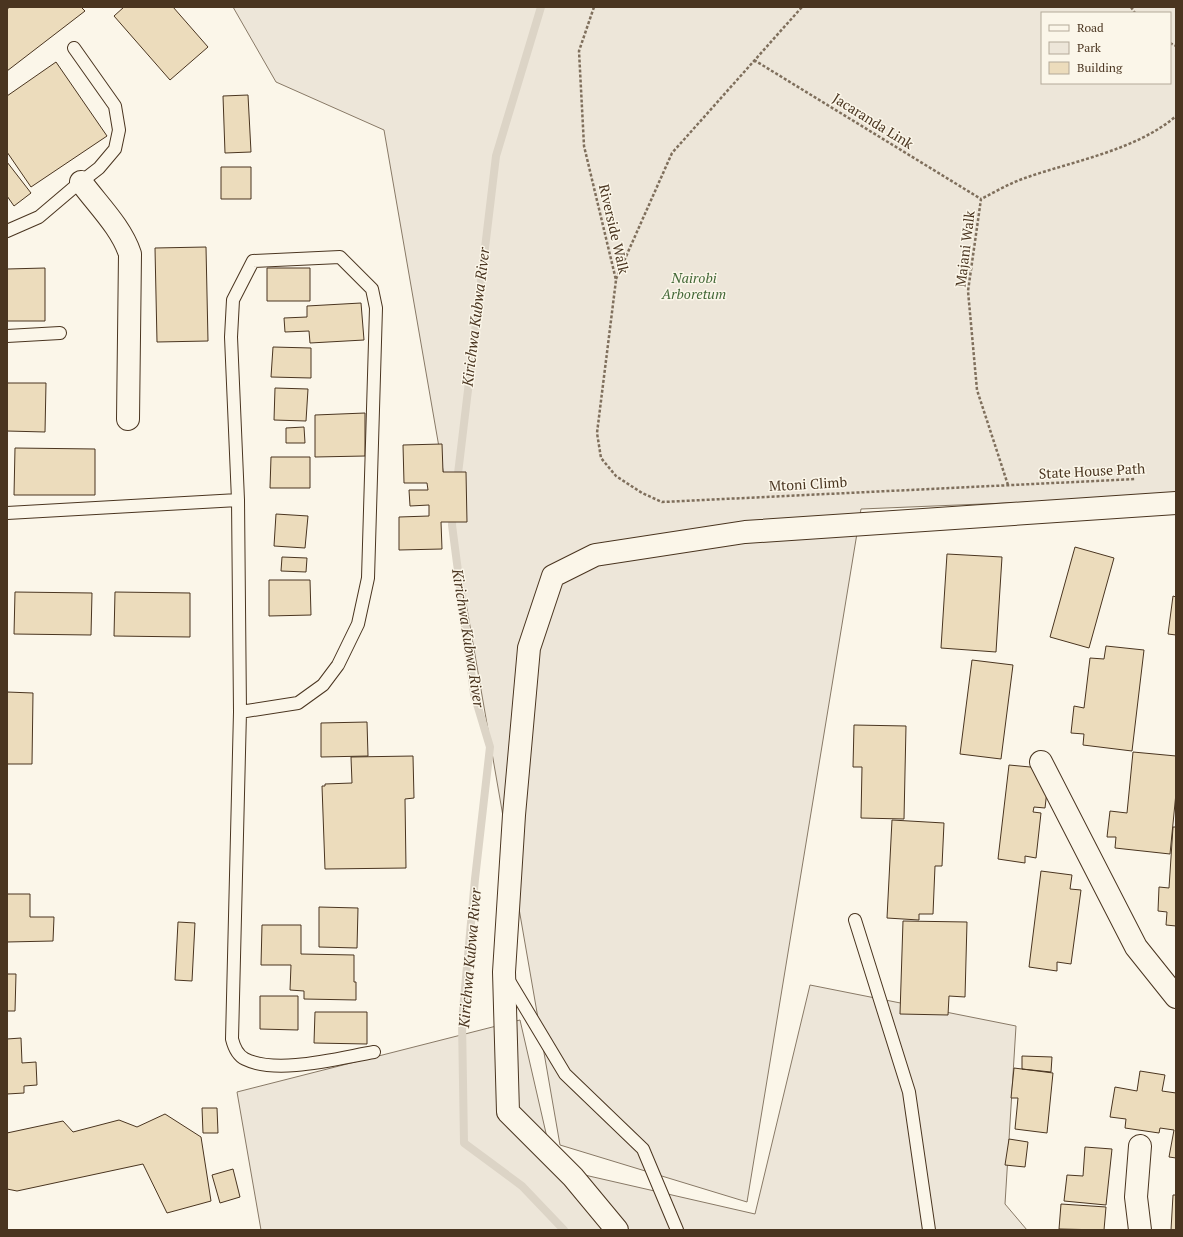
<svg xmlns="http://www.w3.org/2000/svg" width="1183" height="1237" viewBox="0 0 1183 1237" font-family="'PT Serif',serif">
<style>
.green{fill:#ede6d9;stroke:#887966;fill-rule:evenodd}
.lines{fill:none;stroke-linecap:round;stroke-linejoin:round}
.stream{stroke:#dcd4c6;stroke-width:8}
.building{fill:#ecdcbc;stroke:#4a3520}
.service-casing{stroke:#4a3520;stroke-width:14}
.minor-casing{stroke:#4a3520;stroke-width:24}
.path{stroke:#7f6f5c;stroke-width:2.5;stroke-dasharray:3 2;stroke-linecap:butt}
.service{stroke:#fbf6e9;stroke-width:12}
.minor{stroke:#fbf6e9;stroke-width:22}
.labels{text-anchor:middle;stroke-width:3;stroke-linejoin:round;paint-order:stroke}
.street-label{font-size:14px;fill:#4a3520;stroke:#fbf6e9}
.park-label{font-size:14px;font-style:italic;fill:#436837;stroke:#fbf6e9}
.water-label{font-size:15px;font-style:italic;fill:#4a3520;stroke:#fbf6e9}
</style>
<rect width="100%" height="100%" fill="#fbf6e9"/>
<path class="green" d="M233 7H1176V496L861 509 747 1202 560 1145 384 130 276 82ZM1042 13H1170V83H1042Z
M810 985 1016 1026 1005 1204 1027 1230H261L237 1092 520 1020 554 1168 755 1214Z"/>
<g class="lines">
<path class="stream" d="M457 482 496 156 541 7
M453 512 452 525 474 694 490 747 475 879 462 1021 464 1143 522 1186 564 1230"/>
</g>
<path class="building" d="M10 7H81L85 11 7 71V9Z
M124 7H173L208 47 170 80 114 16Z
M56 62 107 136 31 187 7 152V96Z
M248 95 251 152 225 153 223 96Z
M7 162 31 193 14 206 7 196Z
M221 167H251V199H221Z
M206 247 208 341 157 342 155 248Z
M45 268V321H7V269Z
M267 268H310V301H267Z
M361 303 364 340 310 343 309 331 285 332 284 318 307 317V306Z
M273 347 311 348V378L271 377Z
M7 383H46L45 432 7 431Z
M275 388 308 389 306 421 274 420Z
M365 413V456L315 457V415Z
M304 427 305 443H286V428Z
M442 444 443 472H466L467 522H441L442 549 399 550V517L429 516V505L410 506 409 490H428L427 483H404L403 445Z
M15 448 95 449V495H14Z
M271 457H310V488H270Z
M276 514 308 516 305 548 274 546Z
M1075 547 1114 558 1089 648 1050 637Z
M947 554 1002 557 996 652 941 648Z
M282 557 307 558 306 572 281 571Z
M269 580H310L311 615 269 616Z
M15 592 92 593 91 635 14 634Z
M115 592 190 593V637L114 636Z
M1173 596 1176 597V635L1168 634Z
M1106 646 1144 650 1132 751 1083 745 1084 734 1071 733 1074 706 1084 708 1090 658 1104 659Z
M972 660 1013 665 1001 759 960 754Z
M7 692 33 693 32 764H7Z
M367 722 368 756 321 757V723Z
M854 725 906 726 904 819 861 818 862 767H853Z
M1133 752 1176 756V793L1170 854 1115 848 1116 837H1107L1110 811 1127 813Z
M413 756 414 798 405 799 406 868 325 869 322 786H325V784L352 783 351 757Z
M1009 765 1041 768 1048 782 1045 808 1034 807 1033 812 1041 813 1036 858 1025 856V863L998 859Z
M892 820 944 823 942 866H935L933 914H919V920L887 918Z
M1173 827H1176V926L1166 925 1167 912 1158 911 1159 887 1169 888Z
M1041 871 1072 875 1070 889 1081 890 1071 964 1057 962V971L1029 967Z
M7 894H30V917H54L53 941 7 942Z
M319 907 358 908 357 948 319 947Z
M903 921 967 922 965 997 949 996 948 1015 900 1014Z
M178 922 195 923 192 981 175 980Z
M262 925H301V954L354 955V982H356V1000L304 999V991L290 990 291 965H261Z
M7 974H16L15 1011H7Z
M260 996H298V1030L260 1029Z
M315 1012H367V1044L314 1043Z
M21 1038 22 1063 36 1062 37 1085 24 1086V1093L7 1094V1039Z
M1022 1056 1052 1057 1051 1072 1022 1069Z
M1014 1068 1053 1073 1047 1133 1015 1129 1018 1098H1011Z
M1140 1071 1165 1075 1162 1091 1176 1093V1158L1169 1157 1174 1130 1160 1128 1159 1133 1125 1128 1126 1119 1110 1117 1115 1087 1137 1091Z
M202 1108H217L218 1133H203Z
M165 1114 201 1137 211 1201 167 1213 143 1164 17 1191 7 1189V1133L63 1121 73 1132 119 1120 137 1127Z
M1009 1139 1028 1142 1025 1167 1005 1165Z
M1085 1147 1112 1149 1106 1205 1064 1201 1067 1175 1083 1176Z
M233 1169 240 1197 220 1203 212 1175Z
M1173 1195H1176V1230H1171Z
M1061 1204 1106 1207 1104 1230 1059 1229Z"/>
<g class="lines">
<defs>
<path id="service" d="M7 231 39 217 72 189 99 168 115 149 119 130 115 106 74 48
M7 336 60 333
M7 513 238 500
M240 712 298 703 323 685 338 665 358 624 368 578 376 308 372 289 340 257 253 261 233 300 231 337 238 500 240 712 232 1039C234 1047 237 1055 245 1059 277 1075 339 1058 374 1052
M855 920 909 1092 929 1230
M508 979 565 1074 643 1149 677 1230"/>
<path id="minor" d="M81 182C98 205 121 227 130 254L128 419
M1041 762 1136 947 1176 997
M617 1230 573 1177 508 1112 504 972 514 815 529 648 553 576 595 555 745 532 1176 503
M1140 1230 1136 1197 1140 1146"/>
</defs>
<use href="#service" class="service-casing"/>
<use href="#minor" class="minor-casing"/>
<path class="path" d="M594 7 579 51 584 146 616 280 597 433 601 458 616 476 642 493 662 502 1136 479
M1131 7 1135 13
M1170 43 1176 46
M754 60 981 199
M616 279 672 153 802 7
M1008 485 977 390 968 291 981 199C995 192 1010 183 1025 178 1073 161 1137 150 1176 116"/>
<use href="#service" class="service"/>
<use href="#minor" class="minor"/>
</g>
<g class="labels">
<g class="street-label">
<text transform="translate(873 121) rotate(32)" y="5">Jacaranda Link</text>
<text transform="translate(614 229) rotate(77)" y="5">Riverside Walk</text>
<text transform="translate(965 249) rotate(-83)" y="5">Majani Walk</text>
<text transform="translate(1092 471) rotate(-3)" y="5">State House Path</text>
<text transform="translate(808 484) rotate(-3)" y="5">Mtoni Climb</text>
</g>
<g class="park-label">
<text x="694" y="283">Nairobi<tspan x="694" dy="16">Arboretum</tspan></text>
</g>
<g class="water-label">
<text transform="translate(476 317) rotate(-83)" y="5">Kirichwa Kubwa River</text>
<text transform="translate(468 638) rotate(81)" y="5">Kirichwa Kubwa River</text>
<text transform="translate(470 958) rotate(-85)" y="5">Kirichwa Kubwa River</text>
</g>
</g>
<rect width="1183" height="1237" fill="none" stroke="#4a3520" stroke-width="16"/>
<rect x="1041" y="12" width="130" height="72" fill="#fbf6e9" stroke="#b4a999"/>
<rect x="1049" y="25" width="20" height="6" fill="#fbf6e9" stroke="#b4a999"/>
<text x="1077" y="32" font-size="12" fill="#4a3520">Road</text>
<rect x="1049" y="42" width="20" height="12" fill="#ede6d9" stroke="#b4a999"/>
<text x="1077" y="52" font-size="12" fill="#4a3520">Park</text>
<rect x="1049" y="62" width="20" height="12" fill="#ecdcbc" stroke="#b4a999"/>
<text x="1077" y="72" font-size="12" fill="#4a3520">Building</text>
</svg>
